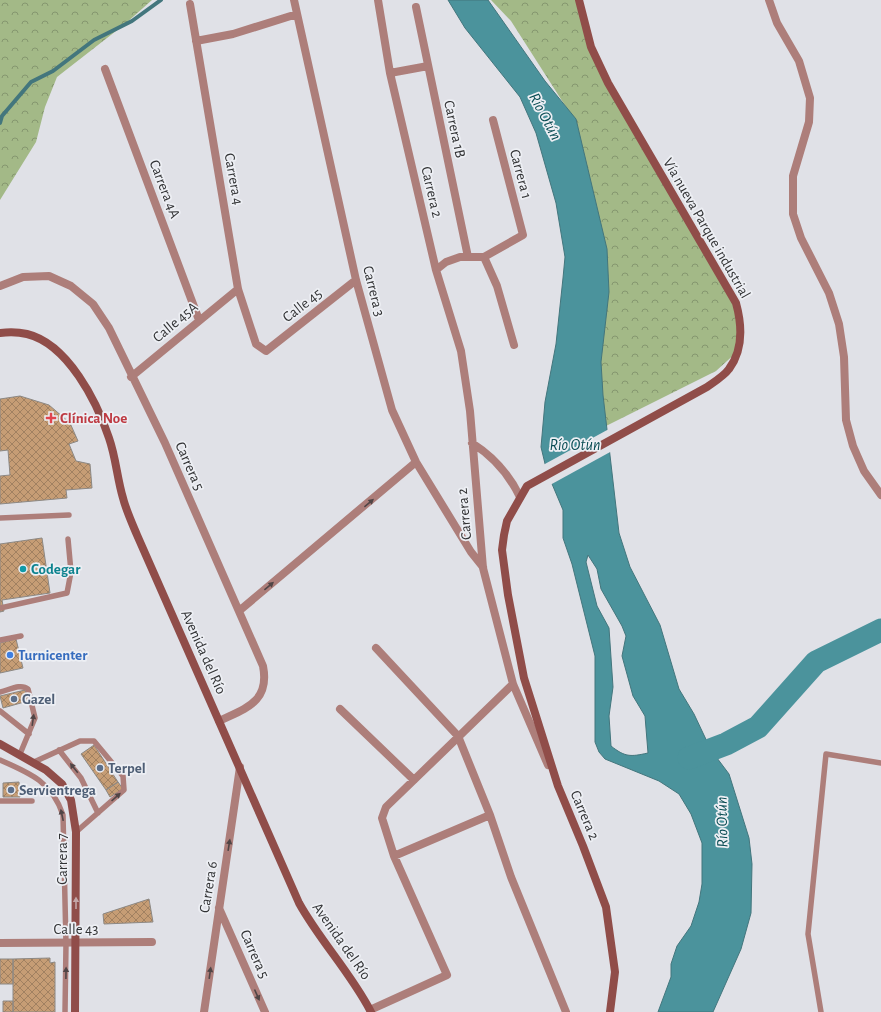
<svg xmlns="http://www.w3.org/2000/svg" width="881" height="1012" viewBox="0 0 881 1012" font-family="'Alegreya Sans',sans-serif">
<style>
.forest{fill:url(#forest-crowns)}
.water{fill:#4b939c;stroke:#43767d;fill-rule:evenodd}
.pier{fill:#e0e1e7}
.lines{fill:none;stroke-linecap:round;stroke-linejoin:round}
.stream{stroke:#43767d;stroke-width:4}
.river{stroke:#4b939c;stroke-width:23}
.building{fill:url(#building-cross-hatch);stroke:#8c8884}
.lane{stroke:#ad7e7a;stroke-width:5.5}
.street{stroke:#ad7e7a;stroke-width:8}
.secondary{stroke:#904d49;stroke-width:8}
.oneway{fill:#504546}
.oneway2{fill:#c3a6a7}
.health-dot{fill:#e0444e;stroke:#edeff4;stroke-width:1.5}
.culture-dot{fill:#0f9aa8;stroke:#edeff4;stroke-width:1.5}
.shop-dot{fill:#3f7fe0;stroke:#edeff4;stroke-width:1.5}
.service-dot{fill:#5c6f8a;stroke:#edeff4;stroke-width:1.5}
.labels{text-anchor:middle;stroke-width:3.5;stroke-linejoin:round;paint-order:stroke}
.street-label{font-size:15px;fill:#313234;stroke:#edeff4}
.health-label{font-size:15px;font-weight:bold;fill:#be3a42;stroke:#edeff4;text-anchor:start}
.culture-label{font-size:15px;font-weight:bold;fill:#0d838f;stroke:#edeff4;text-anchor:start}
.shop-label{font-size:15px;font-weight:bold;fill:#366cbe;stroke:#edeff4;text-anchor:start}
.service-label{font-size:15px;font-weight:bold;fill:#4e5e75;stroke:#edeff4;text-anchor:start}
.water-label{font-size:16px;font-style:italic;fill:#094c53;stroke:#edeff4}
</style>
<defs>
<pattern id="forest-crowns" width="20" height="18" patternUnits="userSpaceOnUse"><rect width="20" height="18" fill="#a3b987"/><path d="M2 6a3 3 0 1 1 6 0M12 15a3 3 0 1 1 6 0" fill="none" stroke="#85976f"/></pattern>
<pattern id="building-cross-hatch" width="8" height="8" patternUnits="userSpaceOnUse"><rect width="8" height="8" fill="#c69d75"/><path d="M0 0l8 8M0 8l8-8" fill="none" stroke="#a18161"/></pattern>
</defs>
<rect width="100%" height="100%" fill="#e0e1e7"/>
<path class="forest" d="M0 0H152L125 24 57 77 45 107 36 142 0 200Z
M491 0H579L591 47 736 303 738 351 716 371 584 437 598 212 566 107 511 21Z"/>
<path class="water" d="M448 0H488L545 81 576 119 607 249 609 292 601 362 603 395 619 533 630 567 660 625 679 689 694 714 711 750 729 774 749 838 752 864 751 913 741 949 713 1012H658L671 977V964L677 946 691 926 699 902 702 884V843L691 814 679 794 659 781 605 759 599 752 595 742V656L572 564 563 538V510L547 472 541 447 545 402 556 344 563 278 565 257 556 203 536 133 520 97 465 28ZM588 555 597 569 601 589 622 626 626 636 622 656 633 696 645 716 648 753C630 757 625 757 611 746L609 716 613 687 609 628 597 606 586 562Z"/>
<path class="pier" d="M609 429 612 451 550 485 543 465Z"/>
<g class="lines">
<path class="stream" d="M0 123 2 116 31 82 53 71 94 40 132 21 161 0"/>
<path class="river" d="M689 758 726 744 758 727 816 662 881 630"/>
</g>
<path class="building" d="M20 396 49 405 70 423 78 441 69 444 76 461 90 464 92 488 66 490 67 498 0 504V476L10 475 8 450 0 451V399Z
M42 538 50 593 2 600 4 611 0 612V544Z
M16 639 23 668 0 673V643Z
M25 690 28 701 3 708 0 696Z
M94 745 118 782 106 790 81 754Z
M19 782 20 797H3V783Z
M118 782 123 789 110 797 106 790Z
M149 899 153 922 104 924 103 914Z
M50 958V963L55 962V1012H13V959Z
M0 959H13V984H0Z
M3 1001H13V1012H3Z"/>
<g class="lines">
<path class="lane" d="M0 518 69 515
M0 608 67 593 71 572 68 539
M0 640 21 636
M0 692C9 690 21 683 28 689L35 718 20 754
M0 711 29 734
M59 750 81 778 98 813
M0 760C30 773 52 782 63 815L66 944 65 1012
M34 762 80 741H94L123 776 124 790 76 832
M0 801H32
M821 1012 808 934 826 754 881 763"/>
<path class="street" d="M294 0 356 280 392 410 416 462 471 552 483 567
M378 0 390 73 436 270 461 351 470 411 483 568 513 684 548 765
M769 0 777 23 799 61 810 98 809 122 793 176V214L801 238 829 293 839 324 844 357 846 420 853 446 864 471 881 495
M190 4 238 289 256 344 266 351 356 280
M416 7 468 257
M196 41 233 34 297 14
M105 69 199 320
M390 73 428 66
M484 257 497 286 514 345
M436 270 446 262 460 257H484L523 235 493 120
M0 286 23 277 49 276 71 286 93 304 109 328 165 443 263 666C270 702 246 708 219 721
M131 377 238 289
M472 443C494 457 509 474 520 497
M239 611 416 462
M376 648 458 736 490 815 511 877 566 1012
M340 709 414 780
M394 856 490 815
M219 908 265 1012
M0 943 152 942
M370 1010 447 975 394 856 382 818 386 807 513 684
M204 1012 240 767"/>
<path class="secondary" d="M579 0 591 47 608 83 736 303C742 325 744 349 729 369 724 376 714 382 707 387L527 486 507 521 504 535 502 550 508 595 524 678 558 786 583 846 606 907 615 972 610 1012
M0 333C9 332 18 332 27 334 68 344 97 402 109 438 116 458 117 478 123 498 126 510 132 523 137 535L299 903C320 941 351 973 371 1012
M0 744 46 770 62 784 71 800 76 832 75 1012"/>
</g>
<defs><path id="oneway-solid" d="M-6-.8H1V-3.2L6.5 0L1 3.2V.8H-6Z"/></defs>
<g class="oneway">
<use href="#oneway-solid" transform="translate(369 503) rotate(-40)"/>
<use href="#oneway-solid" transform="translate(269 586) rotate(-40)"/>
<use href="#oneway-solid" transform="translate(33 720) rotate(-82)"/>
<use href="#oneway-solid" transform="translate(74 768) rotate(-129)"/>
<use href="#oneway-solid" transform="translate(116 797) rotate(-42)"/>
<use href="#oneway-solid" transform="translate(62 815) rotate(-102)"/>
<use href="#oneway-solid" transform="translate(229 845) rotate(-81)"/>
<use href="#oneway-solid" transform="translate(66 973) rotate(-89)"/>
<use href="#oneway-solid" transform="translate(210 973) rotate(-82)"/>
<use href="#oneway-solid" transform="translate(257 995) rotate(66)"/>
</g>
<use class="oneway2" href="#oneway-solid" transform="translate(76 903) rotate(-90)"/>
<path class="health-dot" d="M49 412h4v4h4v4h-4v4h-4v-4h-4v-4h4z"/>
<circle class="culture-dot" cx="23" cy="569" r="4"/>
<circle class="shop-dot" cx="10" cy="655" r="4"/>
<g class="service-dot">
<circle cx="14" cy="699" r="4"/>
<circle cx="100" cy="768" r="4"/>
<circle cx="11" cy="790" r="4"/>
</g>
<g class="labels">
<g class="street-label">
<text transform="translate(455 129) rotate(78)" y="5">Carrera 1B</text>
<text transform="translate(521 174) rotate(75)" y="5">Carrera 1</text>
<text transform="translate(234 179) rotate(80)" y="5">Carrera 4</text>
<text transform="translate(165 189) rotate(69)" y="5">Carrera 4A</text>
<text transform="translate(432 192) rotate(77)" y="5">Carrera 2</text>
<text transform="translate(707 228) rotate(60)" y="5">Vía nueva Parque industrial</text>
<text transform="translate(374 291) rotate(76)" y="5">Carrera 3</text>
<text transform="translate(302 305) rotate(-38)" y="5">Calle 45</text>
<text transform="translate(175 322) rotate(-40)" y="5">Calle 45A</text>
<text transform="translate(190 466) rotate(66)" y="5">Carrera 5</text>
<text transform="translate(464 514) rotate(-95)" y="5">Carrera 2</text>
<text transform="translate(204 652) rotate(66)" y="5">Avenida del Río</text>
<text transform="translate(585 815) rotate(67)" y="5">Carrera 2</text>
<text transform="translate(62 859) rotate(-90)" y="5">Carrera 7</text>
<text transform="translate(208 887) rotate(-81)" y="5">Carrera 6</text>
<text x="76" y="934">Calle 43</text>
<text transform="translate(342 941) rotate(55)" y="5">Avenida del Río</text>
<text transform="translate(255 954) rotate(66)" y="5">Carrera 5</text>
</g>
<g class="health-label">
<text x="60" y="423">Clínica Noe</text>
</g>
<g class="culture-label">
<text x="31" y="574">Codegar</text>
</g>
<g class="shop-label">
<text x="18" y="660">Turnicenter</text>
</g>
<g class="service-label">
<text x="22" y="704">Gazel</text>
<text x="108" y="773">Terpel</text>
<text x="19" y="795">Servientrega</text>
</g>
<g class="water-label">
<text transform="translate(546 116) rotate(62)" y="6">Río Otún</text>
<text x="575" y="450">Río Otún</text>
<text transform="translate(721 822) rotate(-91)" y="6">Río Otún</text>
</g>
</g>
</svg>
